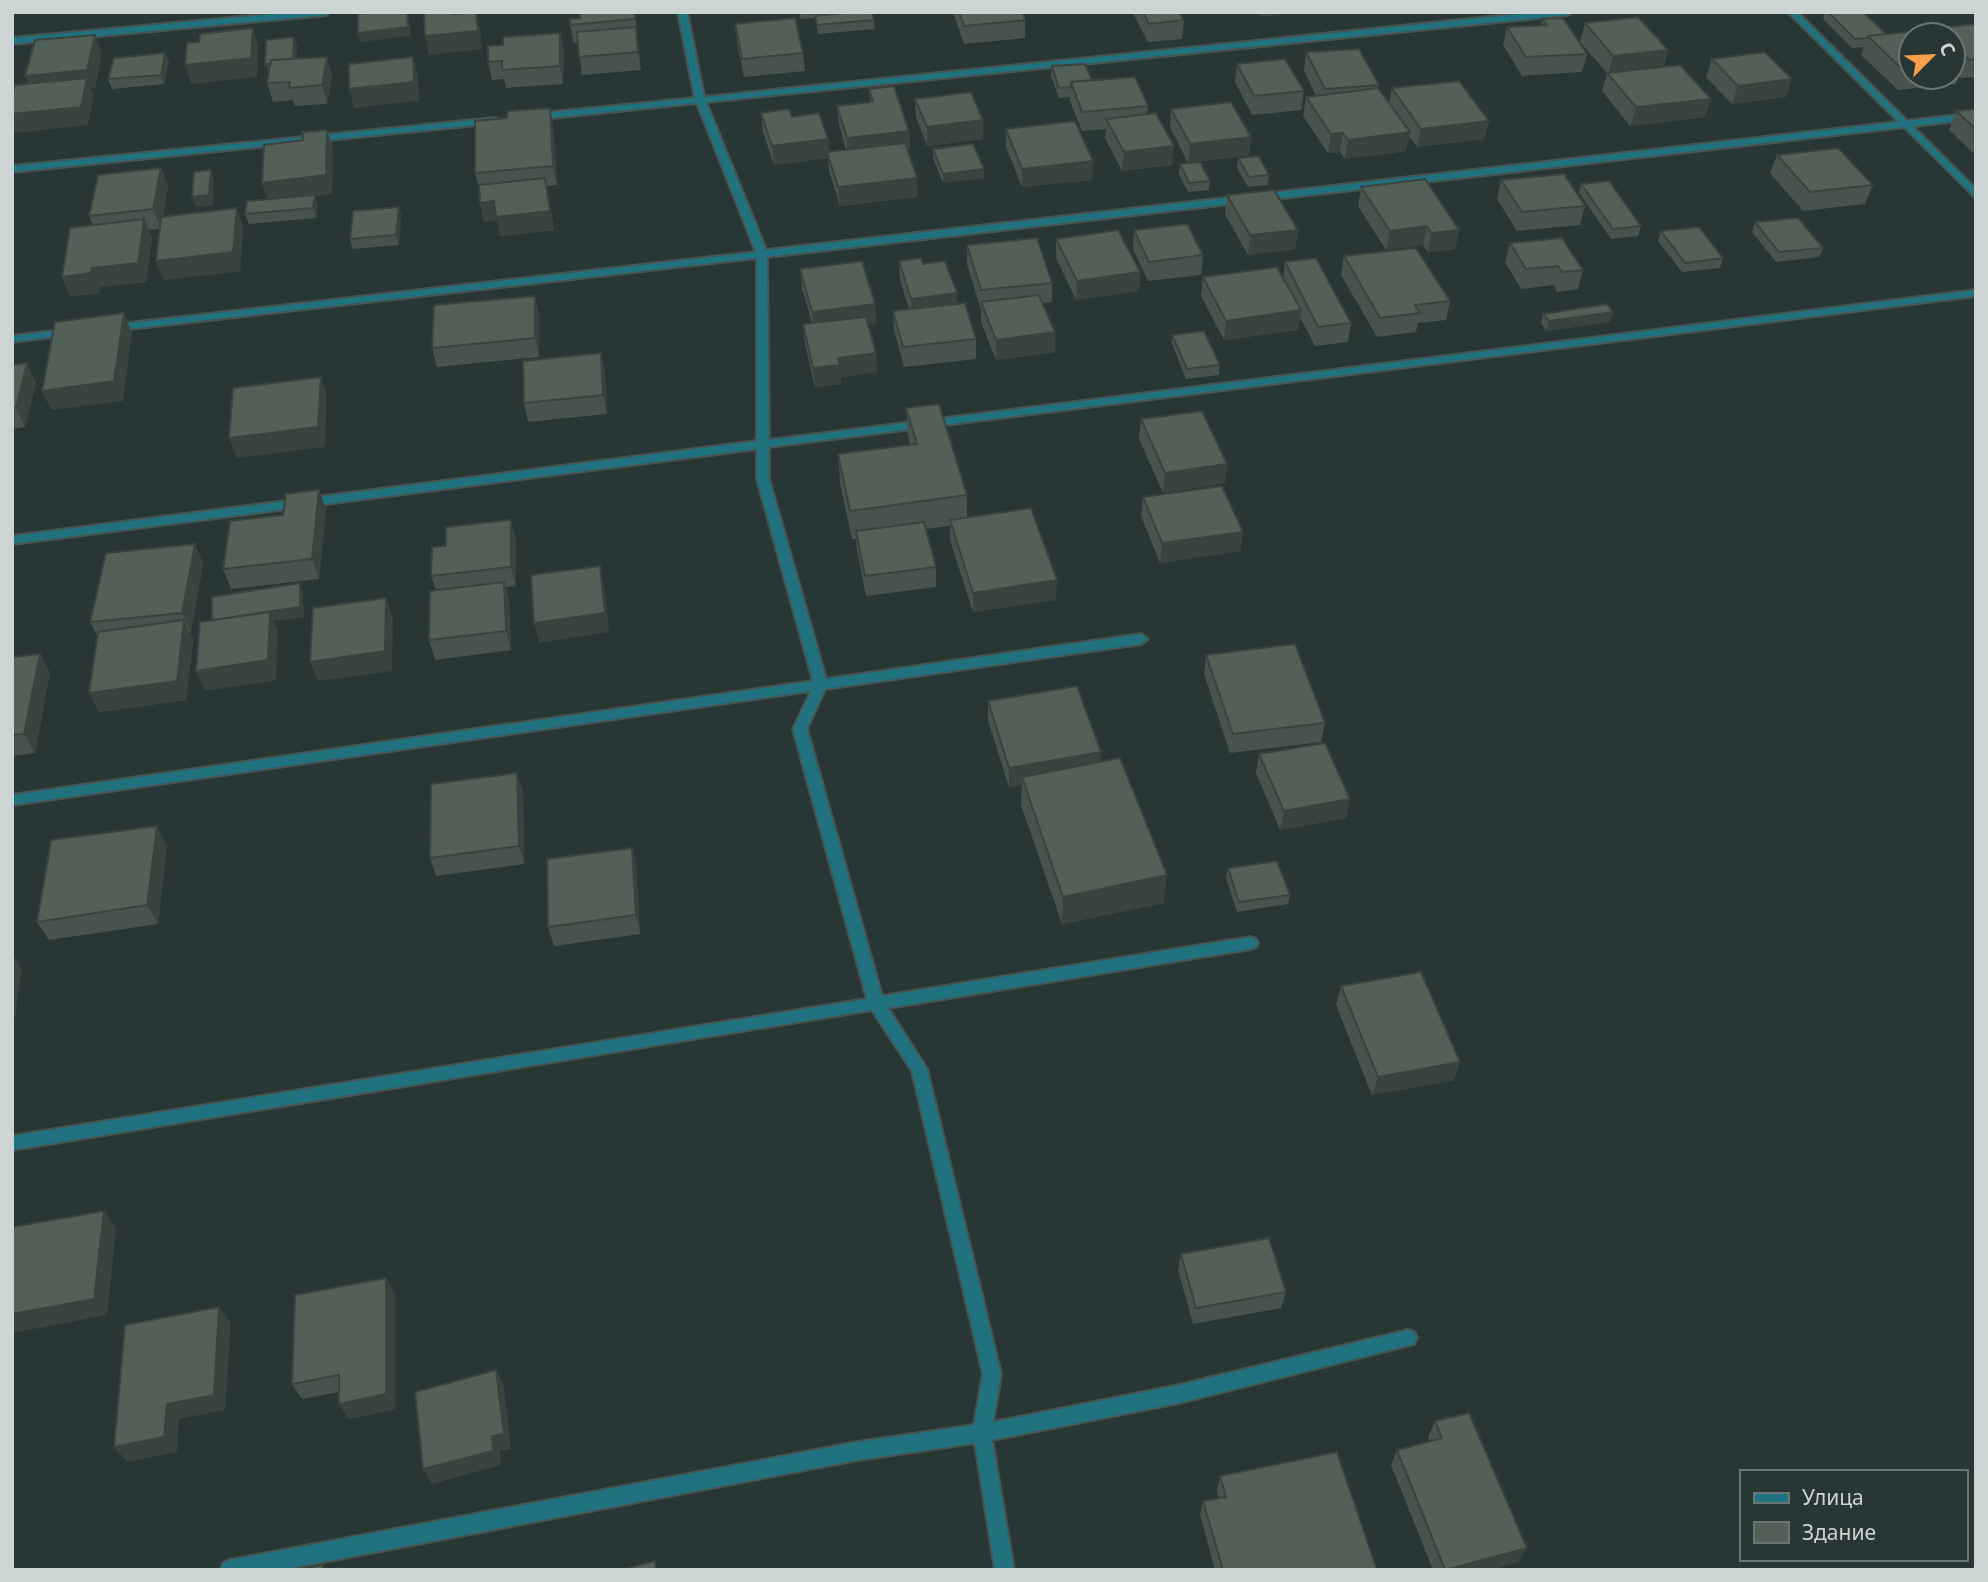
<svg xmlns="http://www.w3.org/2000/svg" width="1988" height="1582" viewBox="0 0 1988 1582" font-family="'Noto Sans',sans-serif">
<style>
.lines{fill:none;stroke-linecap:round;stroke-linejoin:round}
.minor-casing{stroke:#465351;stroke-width:4}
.tertiary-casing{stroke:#465351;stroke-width:4}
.minor{fill:#21727f;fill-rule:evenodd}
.tertiary{fill:#21727f;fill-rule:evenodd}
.wall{fill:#47534c}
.shaded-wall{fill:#3a433e}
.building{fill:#536058;stroke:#3a433e;stroke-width:2}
</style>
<rect width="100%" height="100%" fill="#283735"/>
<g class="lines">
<defs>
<path id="minor" d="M294 12H330L326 15 12 44V38Z
M678 12H687L704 97 1539 12H1572L1568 15 706 102 766 250 1976 113V119L767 257 769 440 1976 290V296L769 447V479L826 679 1141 634 1148 639 1141 644 825 689 807 729 882 996 1251 937 1256 939 1258 943 1256 947 1251 949 888 1008 927 1069 1001 1374 993 1422 1179 1385 1408 1330 1414 1332 1417 1338 1414 1344 1179 1403 992 1440 1014 1570H995L975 1443 858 1460 281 1570H221L223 1563 230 1560 858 1442 974 1425 983 1374 912 1071 872 1010 12 1150V1136L867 999 793 729 811 691 12 805V795L813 681 757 479V449L12 544V536L757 441V258L111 331 106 328 111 325 756 252 697 103 532 120 527 117 532 114 695 98Z
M494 118 497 119V123L12 172V166Z
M70 329 74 330V334L12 342V336Z"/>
<path id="tertiary" d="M1788 12H1797L1976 189V198Z"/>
</defs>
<use href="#minor" class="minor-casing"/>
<use href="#tertiary" class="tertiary-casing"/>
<use href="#minor" class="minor"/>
<use href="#tertiary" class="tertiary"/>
</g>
<path class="wall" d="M580 12H635L641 70 582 75 578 43H574L570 25 580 18Z
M799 12H872L874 20 875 29 818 34 815 18 800 19Z
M953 12H1022L1025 20V38L964 44Z
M1132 12H1179L1184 20 1182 39 1148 42Z
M1475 12H1502L1477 14Z
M1825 12H1863L1886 34 1911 35V77H1953V35H1933L1935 28 1976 24V77L1961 78 1959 77 1956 84 1898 90 1861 55 1864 47 1852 48 1823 19Z
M1542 19 1587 54 1582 72 1522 76 1503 45 1507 27 1541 25Z
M1585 23 1668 50 1663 67 1705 117 1630 126 1602 91 1607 73 1580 42Z
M735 24 803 53 805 71 744 77 737 42Z
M560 33 564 51 563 84 506 88 504 79 492 80 488 62 503 45Z
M297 46 296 59 332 75 327 104 295 106 293 100 273 102 267 83 269 74 265 64Z
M1306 52 1379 85 1378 89 1389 104 1392 88 1485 139 1417 147 1409 136 1406 151 1345 159 1340 152 1328 153 1303 116 1306 97 1316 96 1304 71Z
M165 53 169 62 164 84 112 89 108 79Z
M1712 59 1786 97 1732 104 1706 77Z
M1237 64 1304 91 1301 110 1252 115 1235 82Z
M1052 66 1092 80 1148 106 1147 114 1172 165 1122 171 1105 138 1106 129 1082 131 1070 101V97L1059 98 1051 76Z
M869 89 909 131 910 150H907L918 197 840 206 829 171 828 158 774 165 763 132 761 113 792 117 828 139 829 152 846 150 839 124 837 106 870 102Z
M915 99 983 139 927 146 916 117Z
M550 108 553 126 557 185 547 186 554 230 500 236 497 220 484 222 480 203 479 188 475 173 507 118Z
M1171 109 1251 137 1249 155 1188 163 1170 127Z
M1976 109V152L1973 153 1949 130 1956 111Z
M1006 129 1093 161 1092 180 1022 187 1006 147Z
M333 148 332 194 315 196 318 205 316 218 249 224 245 214 267 199Z
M933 149 984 169V178L943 183 933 158Z
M1777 155 1873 185 1865 204 1803 211 1770 173Z
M1238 158 1269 175 1268 185 1248 187 1237 168Z
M1180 164 1210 181 1209 190 1188 192 1179 174Z
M161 168 168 187 163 217 243 227 240 271 163 280 159 229 148 230 152 238 146 282 100 287 99 293 70 296 93 225 89 216Z
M1501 180 1585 206 1580 225 1517 231 1497 199Z
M1581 184 1641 226 1638 236 1611 239 1579 193Z
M1361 187 1459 230 1455 249 1428 252 1423 245 1386 250 1358 206Z
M1227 195 1298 230 1295 249 1248 255 1225 214Z
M399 207 401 216 399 245 353 249 350 239Z
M1755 222 1823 248 1819 257 1776 262 1752 232Z
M1134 230 1203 255 1201 275 1148 281 1133 249Z
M1661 231 1723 258 1720 268 1682 272 1658 241Z
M1056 239 1140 272 1139 291 1076 300 1056 258Z
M1510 243 1583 270 1578 289 1557 292 1553 285 1521 289 1505 262Z
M967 245 1052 283V302L1043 303 1055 352 996 360 981 322V310L967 264Z
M1344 256 1450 301 1446 320 1418 323 1416 332 1377 337 1341 275Z
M899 261 923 264 957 304 976 339V359L904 367 894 330 893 311 909 309 900 280Z
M1285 262 1351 323 1348 342 1315 346 1300 317 1298 330 1224 340 1201 296 1203 277 1283 278Z
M800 269 875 304 876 323 868 324 876 353 877 372 841 377V384L815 387 805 344 803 324 812 323 802 288Z
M535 296 539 315V357L437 367 432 348Z
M1613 312 1610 322 1546 331 1541 323 1543 314Z
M1172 335 1220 365 1219 375 1186 379 1172 344Z
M601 353 605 372 607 414 528 422 524 403Z
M12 365 36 383 25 427 12 429Z
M906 408 967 495V518L1056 600 973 612 950 540V526L926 529 936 567V587L866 596 857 550 856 539H852L840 483 838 454 910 445 908 436Z
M1141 419 1225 483 1163 493 1139 439Z
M319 490 326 510 319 579 231 589 223 569 283 515Z
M1143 497 1243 532 1240 551 1160 563 1141 516Z
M516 540V586L506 587 509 601 511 650 435 660 429 640 436 590 431 576Z
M203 563 191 632H190L193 640 186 700 99 712 97 636 90 622Z
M40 654 50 673 35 753 12 756V657Z
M1206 655 1325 723 1321 742 1230 753 1204 674Z
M988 701 1100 762 1164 903 1062 924 1021 805 1022 785 1009 787 988 721Z
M1259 754 1350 799 1346 818 1280 830 1256 773Z
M523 792 524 864 436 876 430 858Z
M167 845 158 924 49 940 37 922Z
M632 848 636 866 640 934 554 946 548 927Z
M1228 868 1290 895 1288 904 1237 912 1226 878Z
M1341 986 1454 1080 1372 1095 1336 1005Z
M1181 1254 1286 1292 1281 1308 1193 1324 1178 1270Z
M386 1278 395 1295V1409L349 1419 339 1404V1392L302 1399 292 1384Z
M1435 1421 1519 1562 1490 1570H1433L1391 1465 1397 1450 1430 1441 1428 1437Z
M1220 1476 1377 1570H1215L1200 1515 1203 1501 1219 1498 1217 1491Z"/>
<path class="shaded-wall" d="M407 12 409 18 411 36 360 42 358 33Z
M476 12 480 29 482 49 429 55 425 36Z
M1260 12H1301L1260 17Z
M636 27 639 45 641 70 638 52Z
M253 28 258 46 257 77 191 84 185 65Z
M560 33 564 51 563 84 560 66Z
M95 35 102 53 95 88 91 89 94 96 88 125 15 133 12 126V114L33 94 25 76Z
M294 37 297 46 296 71 268 74 265 64Z
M1668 50 1662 68 1608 74 1613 56Z
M165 53 169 62 164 84 161 75Z
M327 57 332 75 327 104 322 85Z
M413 57 418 75 419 101 354 108 349 89Z
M1792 79 1786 97 1732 104 1738 86Z
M1711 99 1705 117 1630 126 1636 107Z
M550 108 553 126 557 185 553 166Z
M983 120V139L927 146V127Z
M1489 121 1485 139 1417 147 1421 129Z
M327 130 333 148 332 194 315 196 318 205 316 218 313 208 268 202 262 183Z
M909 131 910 150 848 157 847 138Z
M1410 132 1406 151 1345 159 1348 140Z
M1343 133 1340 152 1328 153 1331 134Z
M1251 137 1249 155 1188 163 1190 144Z
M828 139 830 158 827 152 828 158 774 165 772 146Z
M1174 146 1172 165 1122 171 1124 152Z
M1093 161 1092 180 1022 187V169Z
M161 168 168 187 161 228 153 209Z
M984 169V178L943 183V174Z
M211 170 214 180 213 205 196 207 192 197Z
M545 178 554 230 500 236 497 220 484 222 480 203Z
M917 178 918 197 840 206 838 187Z
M399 207 401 216 399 245 396 235Z
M237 208 243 227 240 271 163 280 156 261Z
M144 219 152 238 146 282 100 287 99 293 70 296 62 277Z
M1427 226 1423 245 1386 250 1390 231Z
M1298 230 1295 249 1248 255 1250 235Z
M1459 230 1455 249 1428 252 1431 233Z
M1140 272 1139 291 1076 300 1077 281Z
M957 293V312L912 318 911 299Z
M535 296 539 315V357L535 338Z
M875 304 876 323 814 332 812 312Z
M1301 310 1298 330 1224 340 1226 321Z
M1613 312 1610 322 1546 331 1549 321Z
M124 313 132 333 123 401 51 410 42 391Z
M1055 332V352L996 360V340Z
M601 353 605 372 607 414 603 395Z
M876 353 877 372 841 377V384L815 387 813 368 838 358Z
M27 363 36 383 25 427 16 408Z
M321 377 327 396 325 447 237 458 229 438Z
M1227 464 1225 483 1163 493 1165 473Z
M319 490 326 510 319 579 312 559Z
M511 520 516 540V586L511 567Z
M1243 532 1240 551 1160 563 1162 543Z
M195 544 203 563 191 632 182 613Z
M600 566 604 585 609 632 539 643 534 623Z
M1057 580 1056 600 973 612V593Z
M504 582 509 601 511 650 506 631Z
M300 583 303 593 304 617 274 621 278 631 276 680 205 691 196 671Z
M386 598 393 618 392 671 318 681 310 662Z
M184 620 193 640 186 700 99 712 89 693Z
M40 654 50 673 35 753 24 734Z
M1101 752 1100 772 1022 777V785L1009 787V768Z
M517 773 523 792 524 864 519 846Z
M1350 799 1346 818 1280 830 1284 811Z
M157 826 167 845 158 924 147 905Z
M632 848 636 866 640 934 636 915Z
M1167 875 1164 903 1062 924 1063 897Z
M12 954 22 969 12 1037Z
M1460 1062 1454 1080 1372 1095 1378 1077Z
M104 1211 116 1228 107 1315 12 1333V1314Z
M386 1278 395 1295V1409L349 1419 339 1404Z
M219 1307 231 1323 225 1410 179 1419 177 1452 128 1462 114 1447 167 1404Z
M496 1370 504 1386 511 1449 500 1451 501 1465 432 1484 423 1469 492 1436Z
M1527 1548 1519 1562 1490 1570H1446Z"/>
<path class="building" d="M370 12H407L408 27 358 33V14Z
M424 12H454V14L476 12 478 31 425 36Z
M580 12H634L635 19 570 25V19L580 18Z
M852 12H872L874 20 817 25 815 16Z
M959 12H1022L1025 20 964 26Z
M1143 12H1179L1184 20 1149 24Z
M1828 12H1863L1886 34 1868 36 1867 38 1855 39Z
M1638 17 1668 50 1613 56 1585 23Z
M795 18 803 53 742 59 735 24Z
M1563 18 1587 54 1526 57 1507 27 1547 25 1542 19Z
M1976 24V59L1969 60 1953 45V35H1942L1935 28Z
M636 27 638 52 579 57 577 32Z
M253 28 251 58 185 65 187 43 199 42 200 34Z
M1925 30 1930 35H1911V71L1905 72 1868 36Z
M560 33V66L502 70V61L488 62V46L503 45V37Z
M95 35 87 70 25 76 35 40Z
M294 37 293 59 271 60V64H265L266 40Z
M1359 49 1379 85 1325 89 1306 52Z
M1765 52 1792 79 1738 86 1712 59Z
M165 53 161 75 108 79 114 58Z
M1953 56 1964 65 1953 66Z
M327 57 322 85 289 88 290 82 267 83 271 60Z
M413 57 414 82 349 89V64Z
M1285 59 1304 91 1254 96 1237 64Z
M1085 64 1092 80 1071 82V87L1059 88 1052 66Z
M1680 65 1711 99 1636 107 1607 73Z
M1135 77 1148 106 1082 112 1071 82Z
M87 78 81 107 12 114V94L15 85Z
M1459 81 1489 121 1421 129 1392 88Z
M894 86 909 131 847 138 837 106 873 102 869 89Z
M1378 88 1410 132 1348 140 1343 133 1331 134 1306 97Z
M971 92 983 120 927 127 915 99Z
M1231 102 1251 137 1190 144 1171 109Z
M550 108 553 166 475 173V121L507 118V111Z
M789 109 792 117 819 113 828 139 772 146 761 113Z
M1976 109V129L1956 111Z
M1156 113 1174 146 1124 152 1106 119Z
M1075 121 1093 161 1022 169 1006 129Z
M327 130 326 175 262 183 264 145 303 140V132Z
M905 143 917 178 838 187 827 152Z
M973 144 984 169 943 174 933 149Z
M1838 148 1873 185 1810 192 1777 155Z
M1259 156 1269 175 1249 177 1238 158Z
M1200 162 1210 181 1189 183 1180 164Z
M161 168 153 209 89 216 98 175Z
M211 170 209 195 192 197 194 172Z
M1564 174 1585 206 1522 212 1501 180Z
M545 178 550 211 496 217 494 201 480 203 479 185Z
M1425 179 1459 230 1431 233 1427 226 1390 231 1361 187Z
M1609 181 1641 226 1613 229 1581 184Z
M1274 190 1298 230 1250 235 1227 195Z
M315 195 313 208 245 214 247 201Z
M399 207 396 235 350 239 353 211Z
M237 208 233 252 156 261 161 217Z
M1798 218 1823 248 1779 252 1755 222Z
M144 219 138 263 92 268 91 273 62 277 70 228Z
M1187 224 1203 255 1149 262 1134 230Z
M1699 227 1723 258 1685 263 1661 231Z
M1118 230 1140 272 1077 281 1056 239Z
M1037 238 1052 283 981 290 967 245Z
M1562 238 1583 270 1562 272 1558 266 1526 269 1510 243Z
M1416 248 1450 301 1415 305 1420 313 1380 318 1344 256Z
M921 258 923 264 945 261 957 293 911 299 899 261Z
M1316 258 1351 323 1318 327 1285 262Z
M862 261 875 304 812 312 800 269Z
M1277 267 1301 310 1226 321 1203 277Z
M1039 295 1055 332 996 340 981 302Z
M535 296V338L432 348 434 305Z
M965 303 976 339 903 347 893 311Z
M1607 304 1613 312 1549 321 1543 314Z
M124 313 114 381 42 391 55 322Z
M866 317 876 353 838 358 840 365 813 368 803 324Z
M1204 331 1220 365 1187 369 1172 335Z
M601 353 603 395 524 403 523 361Z
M27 363 16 408H12V365Z
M321 377 318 427 229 438 233 388Z
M939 404 967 495 850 511 838 454 917 444 906 408Z
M1202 411 1227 464 1165 473 1141 419Z
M1222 486 1243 532 1162 543 1143 497Z
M319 490 312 559 223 569 230 521 283 515 286 494Z
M1031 508 1057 580 973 593 950 520Z
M511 520V567L431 576 432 547 446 546V527Z
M924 522 936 567 865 576 856 531Z
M195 544 182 613 90 622 106 553Z
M600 566 605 613 534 623 531 575Z
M504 582 506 631 429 640 430 591Z
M300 583V607L212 620V597Z
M386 598 385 651 310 662 313 608Z
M270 612 268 660 196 671 200 622Z
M184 620 177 681 89 693 98 632Z
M1295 644 1325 723 1233 734 1206 655Z
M40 654 24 734 12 735V657Z
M1077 686 1101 752 1009 768 988 701Z
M1325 743 1350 799 1284 811 1259 754Z
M1120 758 1167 875 1063 897 1022 777Z
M517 773 519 846 430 858 431 784Z
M157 826 147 905 37 922 51 840Z
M632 848 636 915 548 927 547 859Z
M1277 861 1290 895 1239 902 1228 868Z
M1421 972 1460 1062 1378 1077 1341 986Z
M104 1211 94 1299 12 1314V1227Z
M1269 1238 1286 1292 1196 1308 1181 1254Z
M386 1278V1394L339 1404V1375L292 1384 295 1295Z
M219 1307 214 1395 167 1404 164 1437 114 1447 125 1325Z
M496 1370 504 1434 492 1436 493 1451 423 1469 415 1392Z
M1469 1413 1527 1548 1445 1570 1397 1450 1442 1438 1435 1421Z
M1337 1452 1377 1570H1223L1203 1501 1226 1497 1220 1476Z
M655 1561 656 1570H620Z
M323 1565V1570H297Z"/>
<rect width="1988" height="1582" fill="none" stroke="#ccd5d3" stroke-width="28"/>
<rect x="1740" y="1470" width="228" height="91" fill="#283735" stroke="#6a7674" stroke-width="2"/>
<rect x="1754" y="1493" width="35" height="10" fill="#21727f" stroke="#6a7674" stroke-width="2"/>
<text x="1802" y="1505" font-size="21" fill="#ccd5d3">Улица</text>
<rect x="1754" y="1522" width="35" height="21" fill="#536058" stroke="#6a7674" stroke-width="2"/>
<text x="1802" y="1540" font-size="21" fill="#ccd5d3">Здание</text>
<g transform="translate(1932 56) rotate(66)"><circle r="33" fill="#283735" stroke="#6a7674" stroke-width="2"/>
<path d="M0-5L12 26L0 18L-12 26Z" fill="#f9a04c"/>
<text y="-10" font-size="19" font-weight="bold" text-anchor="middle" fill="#ccd5d3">С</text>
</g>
</svg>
